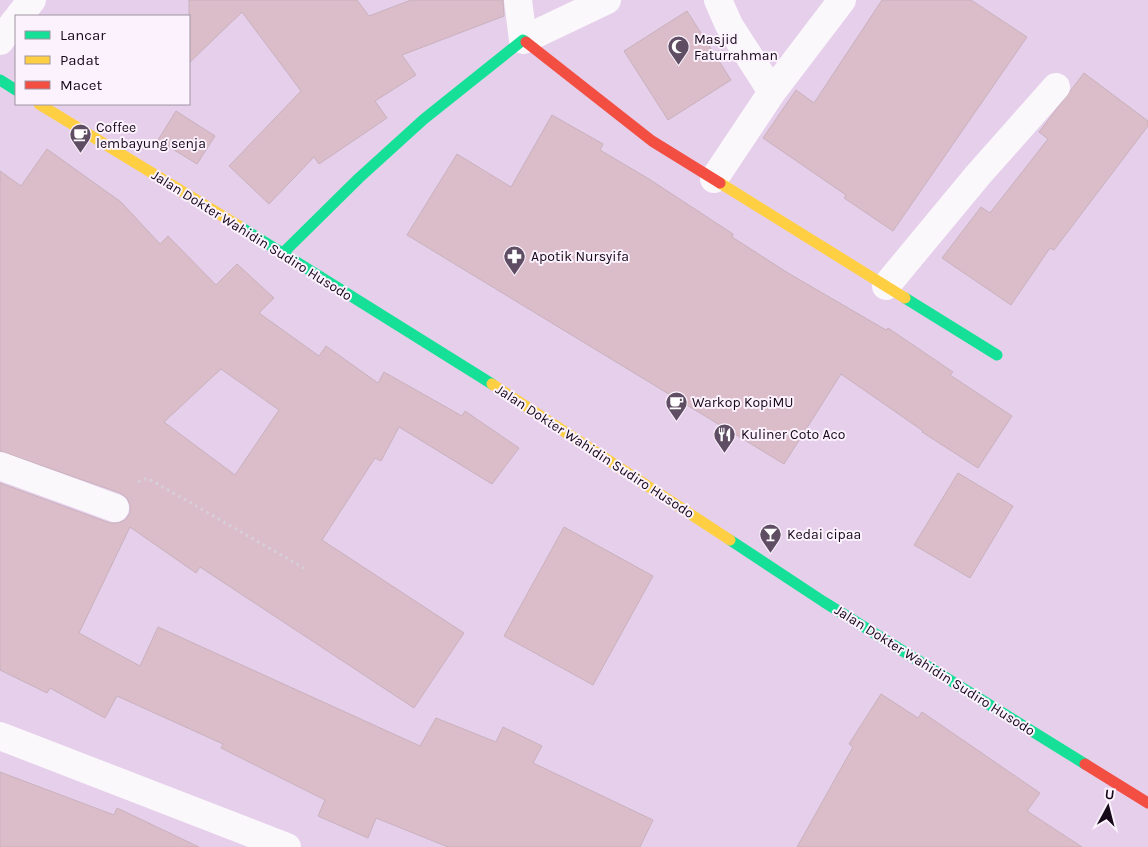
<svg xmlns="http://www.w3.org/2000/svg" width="1148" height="847" viewBox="0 0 1148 847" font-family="Karla,sans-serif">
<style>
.building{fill:#dbbdc9;stroke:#c8b1bd;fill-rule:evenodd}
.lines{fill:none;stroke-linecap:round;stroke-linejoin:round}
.path{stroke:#d7cfd8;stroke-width:3;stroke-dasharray:2.5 4;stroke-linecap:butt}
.street{stroke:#fbf8fc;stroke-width:28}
.fast{stroke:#16e098;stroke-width:11}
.slow{stroke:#ffcf43;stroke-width:11}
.jam{stroke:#f24e42;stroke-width:11}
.labels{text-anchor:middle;stroke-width:4;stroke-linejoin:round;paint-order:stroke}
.poi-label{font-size:14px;fill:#17081a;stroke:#fbf2fd;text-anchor:start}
.street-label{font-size:14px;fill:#17081a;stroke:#fbf2fd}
</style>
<rect width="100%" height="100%" fill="#e6cfeb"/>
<path class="building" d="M189 0H357L369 16 411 0H503L504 16 402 55 416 75 375 101 387 118 319 164 314 157 269 204 229 166 301 91 242 12 189 63Z
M882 0H971L1027 37 893 231 844 198 846 195 763 138 796 90 814 103Z
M687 11 731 80 668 120 624 51Z
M1084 73 1148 121V126L1054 250 1050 248 1011 305 942 258 981 207 990 213 1048 139 1039 132Z
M176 111 215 136 197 164 158 140Z
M552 115 603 144 600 150 649 179 733 234 732 237 788 273 886 330 888 328 953 372 950 375 1012 416 978 468 922 432 923 431 841 374 784 464 407 235 457 154 511 187Z
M47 149 121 202 160 244 168 236 216 285 237 264 274 298 259 313 319 356 326 346 378 383 384 372 462 416 465 411 519 448 492 484 399 427 381 461 375 458 322 540 464 633 414 708 200 567 196 573 130 527 79 633 140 666 158 627 420 746 436 718 496 742 503 727 542 746 533 763 653 820 640 847H448L376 818 368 838 318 816 325 800 221 748 223 744 117 696 105 718 50 688 47 693 0 670V483L110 523H118L125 520 130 513V505L127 498 120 493 0 451V171L21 186ZM221 369 279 410 235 475 164 422Z
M958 473 1013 506 970 578 914 545Z
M564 527 653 576 593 685 504 636Z
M881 694 918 718 922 712 1040 793 1027 811 1082 847H797L853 747 849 744Z
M0 772 114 815 117 808 199 847H0Z"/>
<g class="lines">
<path class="path" d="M138 482 144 479H149L304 568"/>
<path class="street" d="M518 0 523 40 607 0
M718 0 729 25 772 92
M19 16 32 0
M0 41 16 20
M714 179 772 92 842 0
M886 286 978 175 1056 87
M0 466 115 508
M0 736 287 847"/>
<path class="fast" d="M0 80 16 90
M239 226 492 384
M283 253 359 178 424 119 523 40 526 42
M905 298 997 355
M730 540 824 602 1085 764"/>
<path class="slow" d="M39 104 239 226
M720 183 905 298
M492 384 730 540"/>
<path class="jam" d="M526 42 652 141 720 183
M1085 764 1148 803"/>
</g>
<defs>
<symbol id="mosque-pin" viewBox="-11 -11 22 30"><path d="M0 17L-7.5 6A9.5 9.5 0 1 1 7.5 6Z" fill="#5f4e63" stroke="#fbf2fd"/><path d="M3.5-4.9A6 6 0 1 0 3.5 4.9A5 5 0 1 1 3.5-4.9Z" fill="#fff"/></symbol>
<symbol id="cafe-pin" viewBox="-11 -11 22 30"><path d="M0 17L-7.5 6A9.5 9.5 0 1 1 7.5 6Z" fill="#5f4e63" stroke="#fbf2fd"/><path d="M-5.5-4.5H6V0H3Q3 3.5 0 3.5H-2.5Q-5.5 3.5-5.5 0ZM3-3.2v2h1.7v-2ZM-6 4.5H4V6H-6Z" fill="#fff"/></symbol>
<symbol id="pharmacy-pin" viewBox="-11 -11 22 30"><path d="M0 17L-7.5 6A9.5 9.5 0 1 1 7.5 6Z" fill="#5f4e63" stroke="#fbf2fd"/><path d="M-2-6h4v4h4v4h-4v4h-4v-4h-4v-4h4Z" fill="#fff"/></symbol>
<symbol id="restaurant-pin" viewBox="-11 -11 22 30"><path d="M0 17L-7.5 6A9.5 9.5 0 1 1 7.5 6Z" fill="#5f4e63" stroke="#fbf2fd"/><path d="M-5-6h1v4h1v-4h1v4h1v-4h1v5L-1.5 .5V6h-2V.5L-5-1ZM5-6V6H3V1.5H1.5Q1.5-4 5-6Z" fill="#fff"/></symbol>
<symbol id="bar-pin" viewBox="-11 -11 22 30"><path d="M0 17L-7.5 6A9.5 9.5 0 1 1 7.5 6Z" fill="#5f4e63" stroke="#fbf2fd"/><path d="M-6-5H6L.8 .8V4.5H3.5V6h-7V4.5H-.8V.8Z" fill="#fff"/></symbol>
</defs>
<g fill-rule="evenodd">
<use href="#mosque-pin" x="666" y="34" width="25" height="34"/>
<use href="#cafe-pin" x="68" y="122" width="25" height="34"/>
<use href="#pharmacy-pin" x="502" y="244" width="25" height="34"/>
<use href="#cafe-pin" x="664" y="390" width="25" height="34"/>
<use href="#restaurant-pin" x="712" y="422" width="25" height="34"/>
<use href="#bar-pin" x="758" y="522" width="25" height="34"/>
</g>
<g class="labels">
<g class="poi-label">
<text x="694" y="44">Masjid<tspan x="694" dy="16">Faturrahman</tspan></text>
<text x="96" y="132">Coffee<tspan x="96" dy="16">lembayung senja</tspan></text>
<text x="531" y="261">Apotik Nursyifa</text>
<text x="692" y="407">Warkop KopiMU</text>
<text x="741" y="439">Kuliner Coto Aco</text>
<text x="787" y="539">Kedai cipaa</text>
</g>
<g class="street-label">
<text transform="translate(252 235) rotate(32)" y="5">Jalan Dokter Wahidin Sudiro Husodo</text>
<text transform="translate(595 451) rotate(33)" y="5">Jalan Dokter Wahidin Sudiro Husodo</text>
<text transform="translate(935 670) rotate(32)" y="5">Jalan Dokter Wahidin Sudiro Husodo</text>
</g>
</g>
<rect x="15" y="15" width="175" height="90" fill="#fbf2fd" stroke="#a094a2"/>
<rect x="25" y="31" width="25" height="8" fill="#16e098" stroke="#a094a2"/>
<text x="60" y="40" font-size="15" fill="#17081a">Lancar</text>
<rect x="25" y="56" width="25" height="8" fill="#ffcf43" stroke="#a094a2"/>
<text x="60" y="65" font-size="15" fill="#17081a">Padat</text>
<rect x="25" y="81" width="25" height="8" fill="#f24e42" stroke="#a094a2"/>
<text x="60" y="90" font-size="15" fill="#17081a">Macet</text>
<g transform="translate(1108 807) rotate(7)" stroke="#fbf2fd" stroke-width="4" paint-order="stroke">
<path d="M0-4L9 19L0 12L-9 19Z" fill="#17081a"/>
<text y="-8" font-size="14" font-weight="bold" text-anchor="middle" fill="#17081a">U</text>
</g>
</svg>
